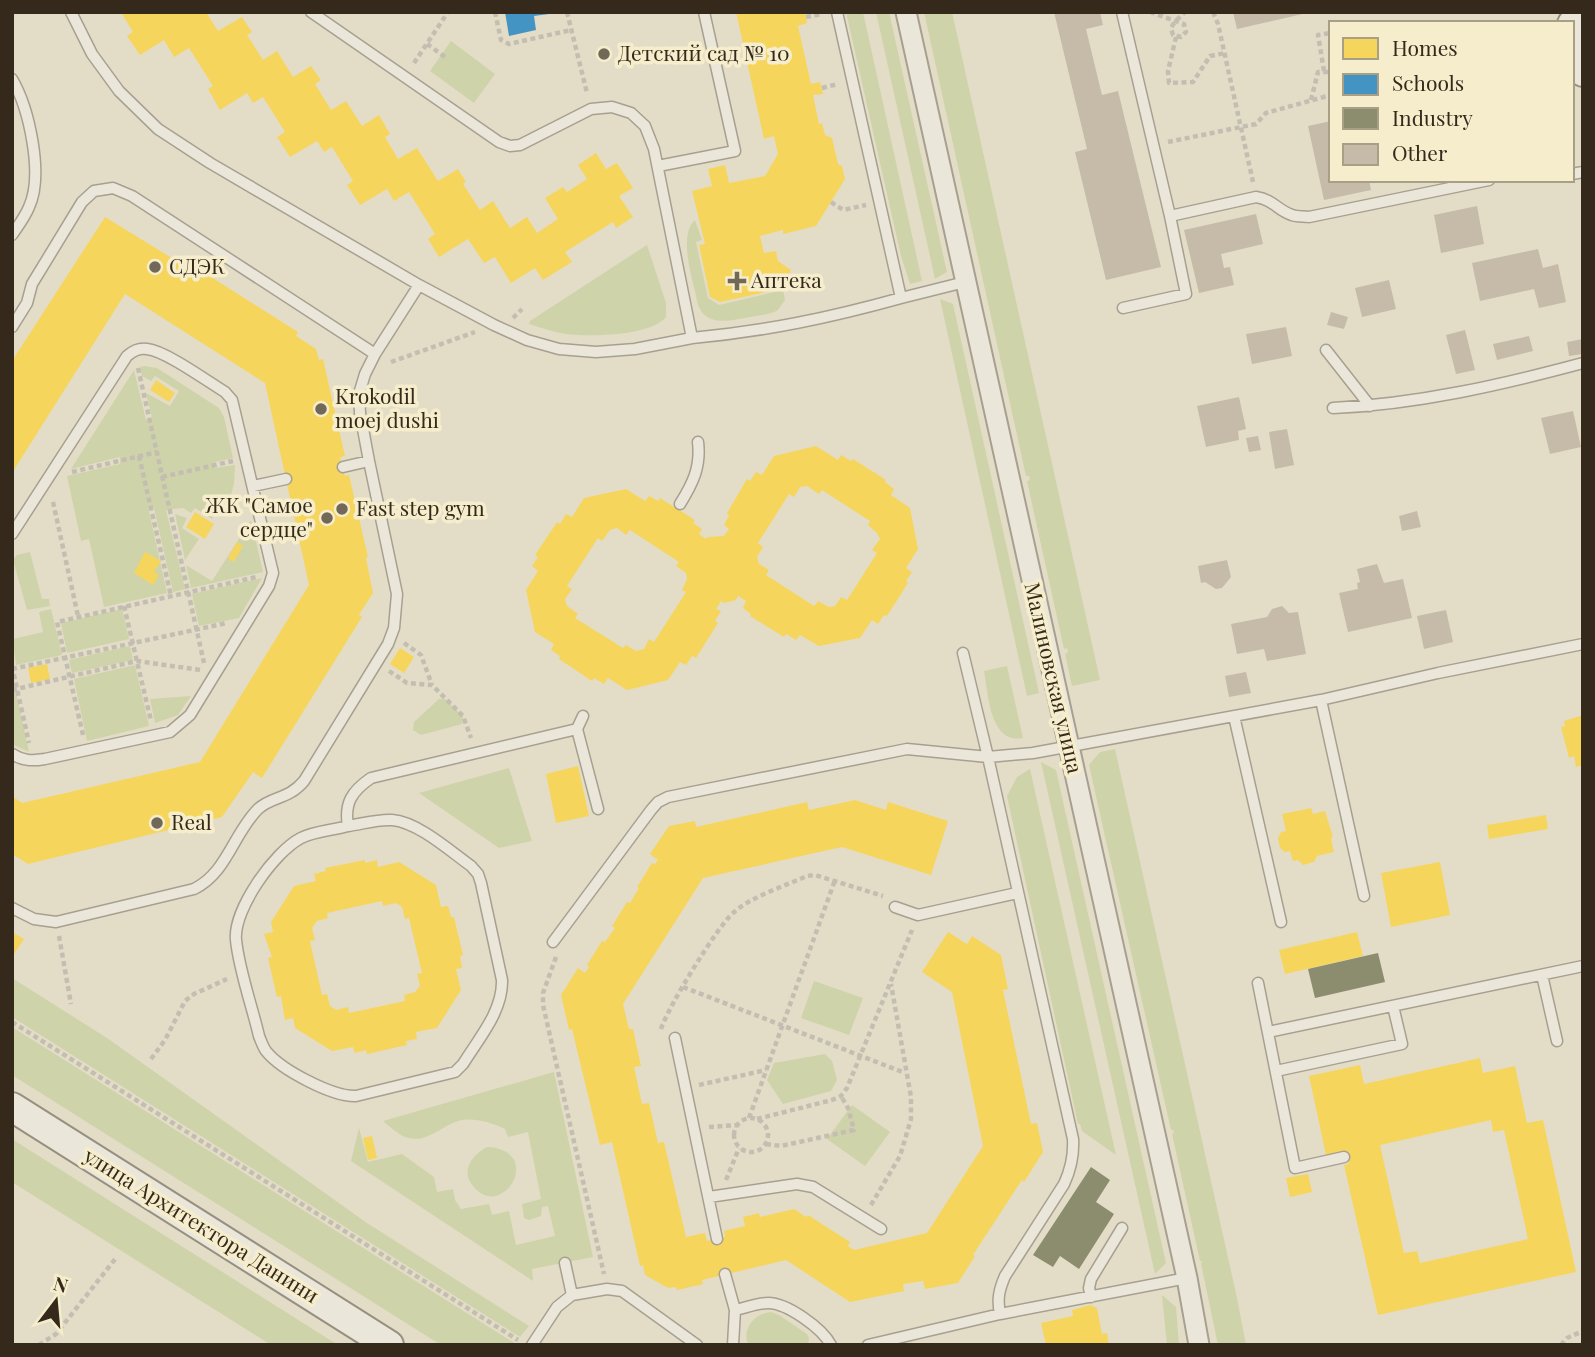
<svg xmlns="http://www.w3.org/2000/svg" width="1595" height="1357" viewBox="0 0 1595 1357" font-family="'Playfair Display',serif">
<style>
.green{fill:#cfd3a9}
.homes{fill:#f6d55c;fill-rule:evenodd}
.schools{fill:#4393c3}
.industry{fill:#8c8c6e}
.building{fill:#c6bba8}
.lines{fill:none;stroke-linecap:round;stroke-linejoin:round}
.lane-casing{stroke:#a7a091;stroke-width:13}
.street-casing{stroke:#a7a091;stroke-width:23}
.secondary-casing{stroke:#979081;stroke-width:32}
.path{stroke:#c3beb1;stroke-width:4.5;stroke-dasharray:5 3.5;stroke-linecap:butt}
.lane{stroke:#eae6da;stroke-width:10}
.street{stroke:#eae6da;stroke-width:19}
.secondary{stroke:#eae6da;stroke-width:28}
.poi-dot{fill:#716857;stroke:#f5edcc;stroke-width:2.5}
.labels{text-anchor:middle;stroke-width:7;stroke-linejoin:round;paint-order:stroke}
.poi-label{font-size:21px;fill:#34291b;stroke:#f5edcc;text-anchor:start}
.street-label{font-size:21px;fill:#34291b;stroke:#f5edcc}
</style>
<rect width="100%" height="100%" fill="#e3ddc7"/>
<path class="green" d="M846 12H863L922 281 910 284 901 256Z
M876 12H889L947 272 935 279Z
M924 12H952L1100 680 1072 686 1065 654 1068 652 1067 648 1064 649 1027 481 1030 480 1029 476H1026Z
M451 41 495 74 474 103 430 71Z
M695 220 702 240 696 242 708 298 719 305 783 290 785 300 778 310C770 315 759 315 750 317 731 320 707 328 698 305 694 283 677 236 695 220Z
M647 245 666 303V317C651 336 589 337 566 334 554 332 541 328 529 324L530 321Z
M940 299 953 304 1039 693 1027 696Z
M144 366 157 368 219 408 224 417 233 458 215 462 214 468 235 465 234 484 230 498 224 499 212 519 195 508 191 513 183 508 166 510 185 589 173 592 154 508 148 507 167 593 104 607 89 539 81 541 67 476 120 464V457L71 469 134 370 146 420 152 418 146 393 170 406 179 391 155 376 151 381 142 376 140 367Z
M175 514 187 518 182 528 199 539 185 560 186 565 212 581 251 520 263 572 191 588Z
M30 552 42 599H49L50 606 27 610 13 560 17 555Z
M262 578 239 618 199 626 192 594Z
M51 609 62 655 16 665 12 636 13 639 43 632 39 612Z
M122 609 129 639 67 653 61 623Z
M130 646 133 660 72 673 69 660Z
M135 665 149 726 87 741 74 679Z
M1007 666 1023 738C990 745 988 693 984 671Z
M16 692 29 752 12 744V693Z
M191 696 178 715 155 723 150 699Z
M439 699H445L463 716 462 724 421 735 413 730 414 722Z
M1115 749 1237 1298 1246 1345H1218L1201 1264 1202 1261H1200L1172 1134 1174 1133 1173 1130H1171L1089 765 1100 752Z
M1041 762 1056 770 1166 1263 1155 1274Z
M509 768 532 841 499 848 419 793Z
M1030 769 1116 1155 1082 1131 1080 1124H1078L1007 796 1017 777Z
M12 978 107 1038 367 1223 529 1326 520 1337 12 1017Z
M814 981 863 998 849 1035 801 1018Z
M12 1027 516 1344 441 1345 12 1075Z
M825 1054 832 1061 837 1080 831 1091 783 1104 767 1080 774 1063Z
M554 1072 593 1257 532 1269 533 1281 351 1161 359 1128 368 1162 402 1154 434 1177 437 1192 453 1189 455 1200 461 1209 489 1204 492 1215 509 1211 516 1245 555 1236 548 1206 542 1207 541 1216 529 1220 524 1218 522 1204 541 1199 528 1132 508 1137 505 1129C493 1123 476 1118 462 1120 442 1124 428 1145 405 1137 398 1134 389 1126 383 1121Z
M852 1105 890 1132 865 1166 827 1139Z
M12 1139 338 1345H271L12 1182Z
M487 1147C546 1150 502 1223 473 1186 460 1171 472 1155 487 1147Z
M1162 1295 1176 1307 1179 1345H1167Z
M771 1312 779 1315 807 1334 809 1338 808 1345H748C742 1328 754 1314 771 1312Z"/>
<path class="homes" d="M121 12H206L218 31 242 17 252 32 247 35 263 60 277 51 293 77 311 66 321 80 315 84 331 110 346 101 362 126 379 115 390 134 385 137 398 159 417 148 438 181 458 169 466 182 463 184 480 210 493 201 510 228 527 217 537 233 558 219 545 198 563 187 567 192 587 179 578 165 596 153 606 169 617 163 633 188 619 196 633 217 616 228 613 222 565 252 572 262 543 280 535 268 511 283 495 257 484 263 468 239 439 257 428 239 435 234 409 192 394 201 387 189 360 205 347 185 353 181 332 147 324 152 317 141 290 157 277 137 285 132 263 97 253 103 247 93 220 110 208 89 213 86 189 48 174 57 164 40 140 55 127 36 133 32Z
M736 12H805L807 23 798 26 811 84 820 82 823 94 813 95 819 124 822 123 825 135 832 138 838 164 842 166 845 179 816 226 783 234V230L760 236 764 253 776 251 778 261 791 270 782 286 772 280 775 290 720 302 710 297 699 245 705 244 692 191 712 186 708 169 725 165 729 183 765 176 778 154 774 136 764 139Z
M105 217 175 260 178 256 298 332 296 336 316 349 319 360 323 359 345 456 340 457 345 476 349 475 368 557 366 558 373 593 359 615 362 617 262 778 253 772 222 817 28 864 12 854V796L22 803 200 762 309 585 265 383 125 294 12 473V361Z
M156 380 175 393 169 402 150 390Z
M816 446 838 460 841 455 851 461 853 459 886 480 885 482 894 489 891 495 910 508 918 549 906 568 912 572 906 581 908 583 887 616 884 615 878 624 872 620 860 638 819 646 800 635 796 640 786 634 784 637 750 616 751 614 743 608 746 601 738 596 736 600 724 603 721 601 716 609 721 611 715 621 718 623 696 658 692 656 686 665 680 662 668 680 627 690 608 678 604 684 594 678 592 681 559 659 560 656 551 650 554 644 535 632 526 590 538 571 532 566 538 557 535 555 557 522 560 524 566 514 572 517 584 498 626 489 645 501 649 496 658 501 660 498 695 520 693 523 702 529 699 534 706 539 707 537 724 536 729 529 724 525 729 515 727 513 747 479 750 481 756 472 762 475 774 456ZM807 486 819 494 822 490 870 521 868 525 877 533 880 539 872 550 877 553 847 600 841 597 835 606 829 607 818 601 814 606 766 575 769 570 759 564 757 557 763 547 758 543 789 494 794 497 800 487ZM617 528 626 535 630 530 679 562 676 566 686 573 687 579 682 590 686 592 654 642 649 639 644 649 636 651 626 645 623 648 575 618 578 614 567 606 565 599 572 589 567 586 598 538 602 541 610 530Z
M195 512 214 524 205 539 186 527Z
M237 542 243 546 234 562 228 558Z
M145 552 161 561 154 572 159 575 153 585 134 573Z
M400 648 414 657 404 673 390 664Z
M47 664 50 679 31 683 28 668Z
M1583 715V765L1576 767 1574 756 1569 758 1561 727 1565 726 1564 721Z
M578 766 589 816 556 823 546 774Z
M855 800 886 810 888 802 948 821 931 875 842 847 703 878 623 1004 629 1029H633L641 1066 634 1067 642 1104 649 1103 658 1143 664 1142 686 1237 705 1233 707 1241 725 1237 724 1231 745 1226 743 1217 759 1213 760 1217 794 1209 806 1217 808 1215 850 1242 848 1246 854 1250 927 1233 983 1146 952 992 922 972 948 932 967 944 972 936 1001 955 1008 989 1003 990 1031 1124 1037 1123 1043 1152 1024 1182 1022 1180 973 1255 975 1256 958 1283 925 1289 923 1281 903 1284 904 1291 850 1302 786 1260 702 1280 703 1284 677 1290 676 1287 668 1288 645 1275 643 1265 640 1266 612 1142 600 1145 572 1029 569 1030 561 995 578 968 585 973 589 967 587 965 602 941 605 942 615 928 612 926 627 902 630 903 639 888 637 887 652 863 655 864 658 860 650 854 669 826 695 821 696 827 807 802 809 810Z
M1311 808 1313 814 1325 811 1333 837 1331 838 1334 852 1317 856 1314 862 1303 865 1298 860 1293 861 1290 851 1285 852 1280 848 1278 838 1281 832 1286 831 1282 814Z
M1546 815 1548 829 1489 839 1487 825Z
M365 860V863L377 860 378 867 399 862 436 885 441 907 448 906 451 917H454L463 955 460 956 462 968 456 969 461 990 437 1028 416 1032 417 1039 406 1041 407 1045 367 1054 366 1050 355 1053 353 1047 332 1051 295 1028 293 1018 285 1020 281 996 277 997 268 958 272 957 264 934 273 932 271 922 294 886 316 881 314 874 326 871 325 868ZM382 901 383 906 396 903 402 907 405 919 409 918 422 973 417 974 420 986 415 992 404 995 405 1001 349 1013 348 1007 336 1010 330 1006 327 994 322 995 310 941 315 940 312 928 317 921 328 918 327 913Z
M1440 862 1450 915 1391 927 1381 873Z
M12 932 24 939 14 954 12 953Z
M1357 932 1363 956 1285 974 1279 950Z
M1480 1058 1483 1073 1515 1066 1527 1123 1543 1120 1576 1272 1378 1315 1344 1165 1349 1164 1346 1151 1326 1155 1309 1076 1360 1065 1364 1084ZM1491 1120 1493 1132 1504 1130 1528 1239 1420 1263 1417 1251 1404 1253 1380 1145Z
M372 1136 377 1158 368 1160 363 1138Z
M1308 1174 1312 1192 1290 1197 1286 1178Z
M1090 1305 1097 1308 1102 1334 1107 1333 1109 1345H1046L1041 1323 1073 1316 1072 1310Z"/>
<path class="schools" d="M505 12H549V14L534 16 536 30 509 36Z"/>
<path class="industry" d="M1378 953 1385 982 1315 998 1308 969Z
M1091 1167 1110 1180 1096 1202 1114 1214 1079 1269 1060 1256 1053 1267 1033 1255Z"/>
<path class="building" d="M1054 12H1100L1103 25 1086 29 1102 95 1118 91 1161 267 1106 280 1075 152 1087 149Z
M1233 12H1307V13L1237 29Z
M1331 121V180H1369L1371 190 1324 200 1308 126Z
M1477 206 1484 244 1441 253 1434 215Z
M1256 214 1263 244 1221 254 1224 268 1230 267 1234 285 1199 293 1184 230Z
M1538 249 1543 268 1558 264 1566 302 1539 308 1534 289 1480 301 1472 263Z
M1389 280 1396 309 1362 317 1355 288Z
M1331 312 1348 317 1344 329 1327 325Z
M1286 327 1292 356 1252 364 1246 334Z
M1465 330 1475 370 1456 374 1446 335Z
M1529 336 1533 351 1497 360 1493 344Z
M1583 339V354L1569 356 1567 342Z
M1239 397 1246 429 1238 431 1239 440 1206 447 1197 406Z
M1573 411 1581 447 1550 454 1541 418Z
M1287 429 1294 465 1275 469 1269 432Z
M1258 436 1261 450 1249 452 1246 438Z
M1417 511 1421 527 1402 531 1399 516Z
M1227 560 1231 577 1222 588 1216 589 1205 582 1201 583 1198 566Z
M1377 564 1384 583 1403 579 1412 618 1348 632 1339 593 1358 589 1357 583 1360 582 1357 569Z
M1282 606 1289 613 1298 612 1306 654 1267 661 1264 649 1237 654 1231 624 1267 617 1272 609Z
M1446 610 1453 642 1424 649 1417 616Z
M1246 672 1251 693 1229 697 1225 676Z"/>
<g class="lines">
<defs>
<path id="lane" d="M71 12 92 54 119 91 158 129 210 163 419 285 494 325 527 340 559 349 596 352 635 349 692 338
M311 12 499 142 510 146 520 145 591 109 612 107 631 113 645 126 654 149 692 338C766 331 829 318 901 298L837 12
M1122 12 1170 216 1186 294 1123 308
M12 79C29 108 44 175 29 207 25 217 18 226 12 235
M658 166 735 151 704 12
M1572 174 1583 172
M1170 216 1256 197C1274 200 1277 210 1292 215 1297 217 1304 216 1309 217L1489 180
M901 298 965 282
M12 327 27 303 32 284 82 202 94 191 113 188 132 196 375 354
M1326 350 1370 406
M1333 408C1418 404 1501 385 1583 363
M343 467 369 461
M253 486 286 479
M680 504C693 483 701 467 698 442
M12 534 127 356C133 351 138 348 147 349 166 351 207 381 225 392L232 400 273 573 269 586 190 715 170 732 45 759C32 761 23 761 12 754
M963 653 988 757 1033 753 1321 700 1438 673 1583 644
M1321 700 1364 896
M1234 716 1281 922
M577 729 598 809
M348 826C362 824 378 819 392 820 418 822 450 851 471 866L478 874 481 883 502 980C503 1011 479 1038 463 1064L455 1072 356 1096C333 1097 281 1070 266 1051 263 1047 261 1041 259 1036 252 1006 239 970 236 940 233 910 274 852 301 838 314 831 334 830 348 826 344 803 352 791 371 778L577 729 583 716
M895 907 918 915 1017 893
M12 908 34 919 56 922 194 889C227 873 233 834 258 809 272 796 288 800 304 781L388 644 394 628 397 594 369 461 360 413 359 394 365 374 375 354 419 285
M553 942 651 810 658 802 668 797 907 749 988 757 1073 1139C1074 1156 1071 1169 1064 1184L1005 1276C999 1290 997 1299 1000 1314L868 1345
M1542 975 1557 1041
M1258 983 1295 1168 1344 1157
M1268 1032 1583 966
M675 1038 717 1239
M1276 1071 1402 1044 1393 1006
M709 1197 797 1184 813 1187 881 1229
M725 1274 735 1310 733 1345
M572 1295 607 1289 622 1291 697 1345
M1091 1297 1089 1288 1091 1279 1122 1228
M735 1310C745 1308 757 1303 768 1303 787 1303 822 1328 831 1345
M1000 1314 1187 1278
M532 1345 557 1307 572 1295 565 1263"/>
<path id="street" d="M906 12 1187 1278 1199 1345"/>
<path id="secondary" d="M1572 24 1583 72
M12 1107 389 1345"/>
</defs>
<use href="#lane" class="lane-casing"/>
<use href="#street" class="street-casing"/>
<use href="#secondary" class="secondary-casing"/>
<path class="path" d="M495 12 501 40 509 44 571 30
M567 12 587 93
M1150 12 1184 24 1186 32 1181 37 1173 35 1171 28C1174 22 1180 17 1185 12
M1213 12 1218 24 1253 182
M806 17 822 14
M1176 37 1168 71 1169 83 1193 82 1210 56 1225 53
M427 44 445 57
M414 63 448 12
M1324 71 1318 35 1331 33
M822 88 838 84
M1311 100 1318 72H1331
M1168 142 1256 124 1266 113 1331 95
M831 202 843 210 866 205
M513 318 522 309
M391 362 475 332
M138 368 204 663
M139 456 171 596
M72 472 157 452
M162 477 233 461
M53 502 78 616
M124 606 151 721
M404 643 421 655 432 685
M12 666 29 743
M12 669 227 623
M389 671 407 683 432 685 463 716 471 738
M12 690 137 661 200 670
M83 735 57 622 256 577
M59 936 71 1004
M556 957 543 993V1005L604 1274
M683 987 905 1073
M12 1022 518 1340
M661 1029C667 1009 717 927 733 913 750 897 785 886 807 876L815 875 883 896
M151 1059 165 1040 185 1001 194 994 227 979
M699 1085 766 1070
M734 1135a17 17 0 1 1 34 0a17 17 0 1 1-34 0Z
M749 1118 835 880
M757 1119 832 1100 841 1096 847 1088 912 930
M709 1127 737 1125
M766 1144 781 1146 854 1130 848 1108 841 1096
M726 1180 739 1148
M871 1205 900 1156 911 1119V1097L891 984
M39 1345 56 1334 116 1258
M1561 1345 1567 1338 1583 1331"/>
<use href="#lane" class="lane"/>
<use href="#street" class="street"/>
<use href="#secondary" class="secondary"/>
</g>
<g class="poi-dot">
<circle cx="604" cy="54" r="7"/>
<circle cx="155" cy="267" r="7"/>
<path d="M733.5 270.5h7v7h7v7h-7v7h-7v-7h-7v-7h7z"/>
<circle cx="321" cy="409" r="7"/>
<circle cx="342" cy="509" r="7"/>
<circle cx="327" cy="518" r="7"/>
<circle cx="157" cy="823" r="7"/>
</g>
<g class="labels">
<g class="poi-label">
<text x="618" y="61">Детский сад № 10</text>
<text x="169" y="274">СДЭК</text>
<text x="751" y="288">Аптека</text>
<text x="335" y="404">Krokodil<tspan x="335" dy="24">moej dushi</tspan></text>
<text x="313" y="513" text-anchor="end">ЖК "Самое<tspan x="313" dy="24">сердце"</tspan></text>
<text x="356" y="516">Fast step gym</text>
<text x="171" y="830">Real</text>
</g>
<g class="street-label">
<text transform="translate(1053 678) rotate(77)" y="7">Малиновская улица</text>
<text transform="translate(201 1226) rotate(32)" y="7">улица Архитектора Данини</text>
</g>
</g>
<rect width="1595" height="1357" fill="none" stroke="#34291b" stroke-width="28"/>
<rect x="1329" y="21" width="245" height="161" fill="#f5edcc" stroke="#a89f85" stroke-width="2"/>
<rect x="1343" y="38" width="35" height="21" fill="#f6d55c" stroke="#a89f85" stroke-width="2"/>
<text x="1392" y="56" font-size="21" fill="#34291b">Homes</text>
<rect x="1343" y="74" width="35" height="21" fill="#4393c3" stroke="#a89f85" stroke-width="2"/>
<text x="1392" y="91" font-size="21" fill="#34291b">Schools</text>
<rect x="1343" y="108" width="35" height="21" fill="#8c8c6e" stroke="#a89f85" stroke-width="2"/>
<text x="1392" y="126" font-size="21" fill="#34291b">Industry</text>
<rect x="1343" y="144" width="35" height="21" fill="#c6bba8" stroke="#a89f85" stroke-width="2"/>
<text x="1392" y="161" font-size="21" fill="#34291b">Other</text>
<g transform="translate(56 1301) rotate(16)" stroke="#f5edcc" stroke-width="5" paint-order="stroke">
<path d="M0-5L12 26L0 18L-12 26Z" fill="#34291b"/>
<text y="-10" font-size="19" font-weight="bold" text-anchor="middle" fill="#34291b">N</text>
</g>
</svg>
